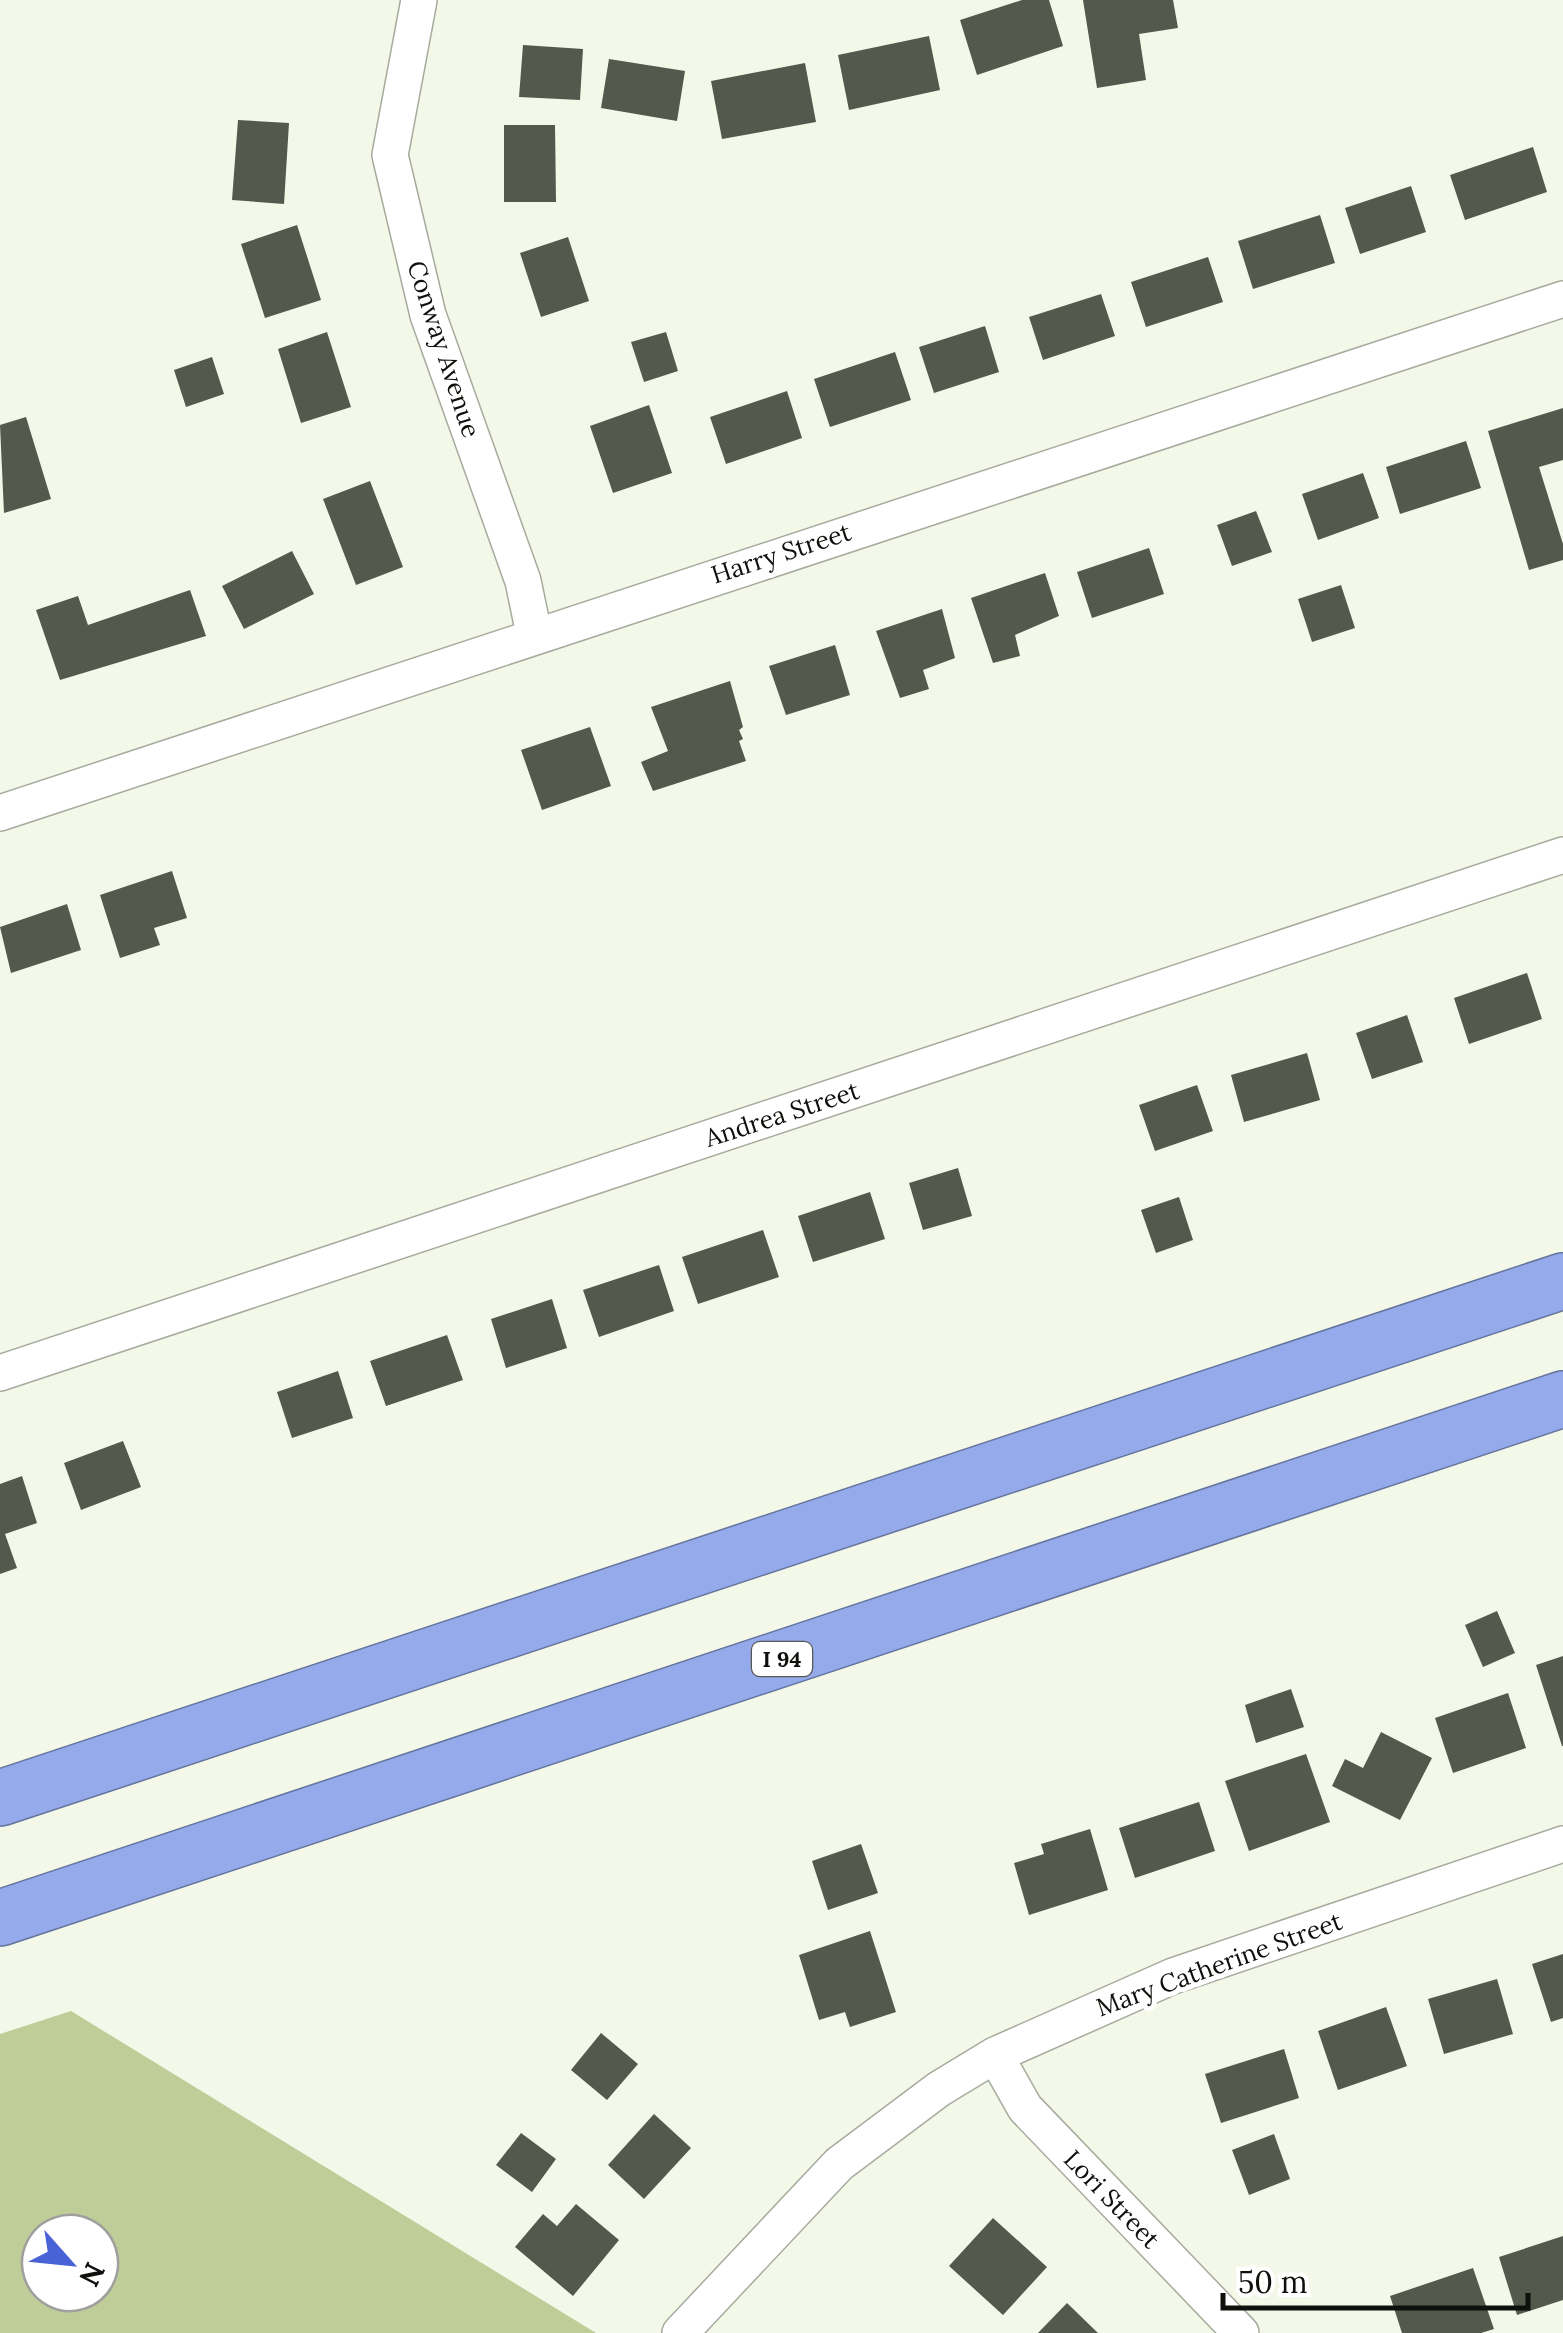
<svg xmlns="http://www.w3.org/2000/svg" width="1563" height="2333" viewBox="0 0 1563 2333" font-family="Lora,serif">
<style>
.green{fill:#bfce99;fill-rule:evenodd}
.building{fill:#55584c}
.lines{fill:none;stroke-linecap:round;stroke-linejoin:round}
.minor-casing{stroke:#a7ab9d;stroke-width:38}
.motorway-casing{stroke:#65749d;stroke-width:58}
.minor{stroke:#fff;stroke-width:35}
.motorway{stroke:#94aaeb;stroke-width:55}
.labels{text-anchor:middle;stroke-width:10;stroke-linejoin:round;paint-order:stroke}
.shield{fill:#fff;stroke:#565854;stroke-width:2.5}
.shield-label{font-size:22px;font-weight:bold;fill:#0e100b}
.street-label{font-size:25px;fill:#0e100b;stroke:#fff}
</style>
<rect width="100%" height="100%" fill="#f3f8e9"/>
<path class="green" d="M71 2011 596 2333H0V2034ZM40 2233H100V2293H40Z"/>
<path class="building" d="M1022 0H1049L1063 46 977 75 960 20Z
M1083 0H1173L1178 28 1139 34 1146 80 1097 88Z
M929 36 940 90 849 110 838 55Z
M523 45 583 49 580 100 519 97Z
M609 59 685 71 677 121 601 108Z
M805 63 816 122 722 139 711 81Z
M238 120 289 123 284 204 232 200Z
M504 125H555L556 202H504Z
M1533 147 1547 192 1465 220 1450 175Z
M1411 186 1426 232 1360 254 1345 208Z
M1320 215 1335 263 1253 289 1238 241Z
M297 225 321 300 265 318 241 244Z
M568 237 589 301 541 317 520 253Z
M1208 257 1223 302 1146 327 1131 282Z
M1101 294 1115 336 1043 360 1029 317Z
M985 326 999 372 934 393 919 347Z
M327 332 351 407 301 423 278 349Z
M666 332 678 371 644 382 631 342Z
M895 352 911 400 830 427 814 379Z
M212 357 224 394 186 407 174 370Z
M787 391 802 438 726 464 710 417Z
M649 405 672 473 613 493 590 426Z
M1563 408V460L1539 467 1563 544V560L1529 570 1488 431Z
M26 417 51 499 4 513 0 425Z
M1466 441 1481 488 1400 514 1386 467Z
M1363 473 1379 518 1318 540 1302 494Z
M370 481 403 567 356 585 323 499Z
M1256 511 1272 552 1232 566 1217 525Z
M1149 548 1164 594 1092 618 1077 572Z
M292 551 314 594 244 629 222 586Z
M1045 573 1059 616 1015 635 1020 656 993 663 971 598Z
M1341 585 1355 628 1312 642 1298 599Z
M190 590 206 636 60 680 36 610 78 596 88 625Z
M942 609 955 658 923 670 929 689 900 698 876 631Z
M835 645 850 695 786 715 769 666Z
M730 681 743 727 739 730 743 739 739 741 746 761 653 791 641 762 668 751 651 707Z
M590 727 611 786 542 810 521 750Z
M172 871 187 918 154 928 160 945 120 958 100 895Z
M67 904 81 950 11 973 0 927Z
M1527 973 1542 1019 1469 1044 1454 998Z
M1407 1015 1423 1062 1372 1079 1356 1033Z
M1307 1053 1320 1100 1244 1122 1231 1075Z
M1197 1085 1213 1131 1155 1151 1139 1105Z
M958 1168 972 1216 923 1230 909 1183Z
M870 1192 885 1239 813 1262 798 1216Z
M1179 1197 1193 1240 1156 1253 1141 1210Z
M763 1230 779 1277 698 1304 682 1257Z
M659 1265 674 1311 599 1337 583 1290Z
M552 1299 567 1348 506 1368 491 1319Z
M447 1335 463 1380 386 1406 370 1361Z
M338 1371 353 1418 292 1438 277 1392Z
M123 1441 141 1487 81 1510 64 1463Z
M22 1476 37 1523 5 1534 17 1568 0 1574V1484Z
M1497 1611 1515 1653 1483 1667 1465 1625Z
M1563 1656V1746H1562L1536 1665Z
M1291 1689 1304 1727 1256 1743 1245 1705Z
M1508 1693 1526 1748 1453 1773 1435 1718Z
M1381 1732 1432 1758 1400 1820 1332 1786 1345 1759 1363 1768Z
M1306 1754 1330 1822 1249 1851 1225 1781Z
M1199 1802 1215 1851 1135 1878 1119 1828Z
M1090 1829 1108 1890 1029 1915 1014 1863 1044 1854 1041 1844Z
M861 1844 878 1893 828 1910 812 1861Z
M870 1931 896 2012 850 2027 845 2012 819 2020 799 1955Z
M1563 1954V2018L1551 2022 1532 1964Z
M1497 1979 1513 2034 1444 2054 1428 1999Z
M1386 2007 1407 2066 1338 2090 1318 2031Z
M601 2033 638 2064 607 2100 571 2070Z
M1284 2049 1299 2098 1221 2123 1205 2074Z
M654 2114 691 2148 644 2199 608 2165Z
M521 2133 556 2159 532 2192 496 2165Z
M1274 2134 1290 2179 1249 2195 1232 2150Z
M576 2204 619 2240 573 2296 515 2247 543 2214 557 2226Z
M993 2218 1047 2267 1003 2315 949 2266Z
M1563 2236V2300L1517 2315 1499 2257Z
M1473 2268 1494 2329 1481 2333H1402L1390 2296Z
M1067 2303 1098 2333H1038Z"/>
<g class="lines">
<defs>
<path id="minor" d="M419 0 390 155 428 315 523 581 534 634
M0 813 1563 299
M0 1373 1563 855
M995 2055 1025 2108 1241 2333
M680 2333 839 2164 939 2089 995 2055 1173 1976 1563 1844"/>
<path id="motorway" d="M0 1798 1563 1281
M0 1918 1563 1399"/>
</defs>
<use href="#minor" class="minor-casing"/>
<use href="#motorway" class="motorway-casing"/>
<use href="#minor" class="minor"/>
<use href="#motorway" class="motorway"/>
</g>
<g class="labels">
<rect class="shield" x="752" y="1642" width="60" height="34" rx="8"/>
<g class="shield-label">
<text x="782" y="1667">I 94</text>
</g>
<g class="street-label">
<text transform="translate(444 349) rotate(72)" y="9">Conway Avenue</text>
<text transform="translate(781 553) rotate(-18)" y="9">Harry Street</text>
<text transform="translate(782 1114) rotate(-18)" y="9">Andrea Street</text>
<text transform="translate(1219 1964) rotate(-20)" y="9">Mary Catherine Street</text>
<text transform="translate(1112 2199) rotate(46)" y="9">Lori Street</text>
</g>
</g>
<g transform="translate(70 2263) rotate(117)"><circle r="48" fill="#ffffff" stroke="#9f9f9d" stroke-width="2.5"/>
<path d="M0-8L18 38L0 25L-18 38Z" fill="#4963d7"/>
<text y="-15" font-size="28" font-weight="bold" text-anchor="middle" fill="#0e100b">N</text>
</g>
<path d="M1223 2293v15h305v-15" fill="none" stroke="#0e100b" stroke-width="5"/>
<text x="1238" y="2293" font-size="30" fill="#0e100b" stroke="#ffffff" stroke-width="8" paint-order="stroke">50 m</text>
</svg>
